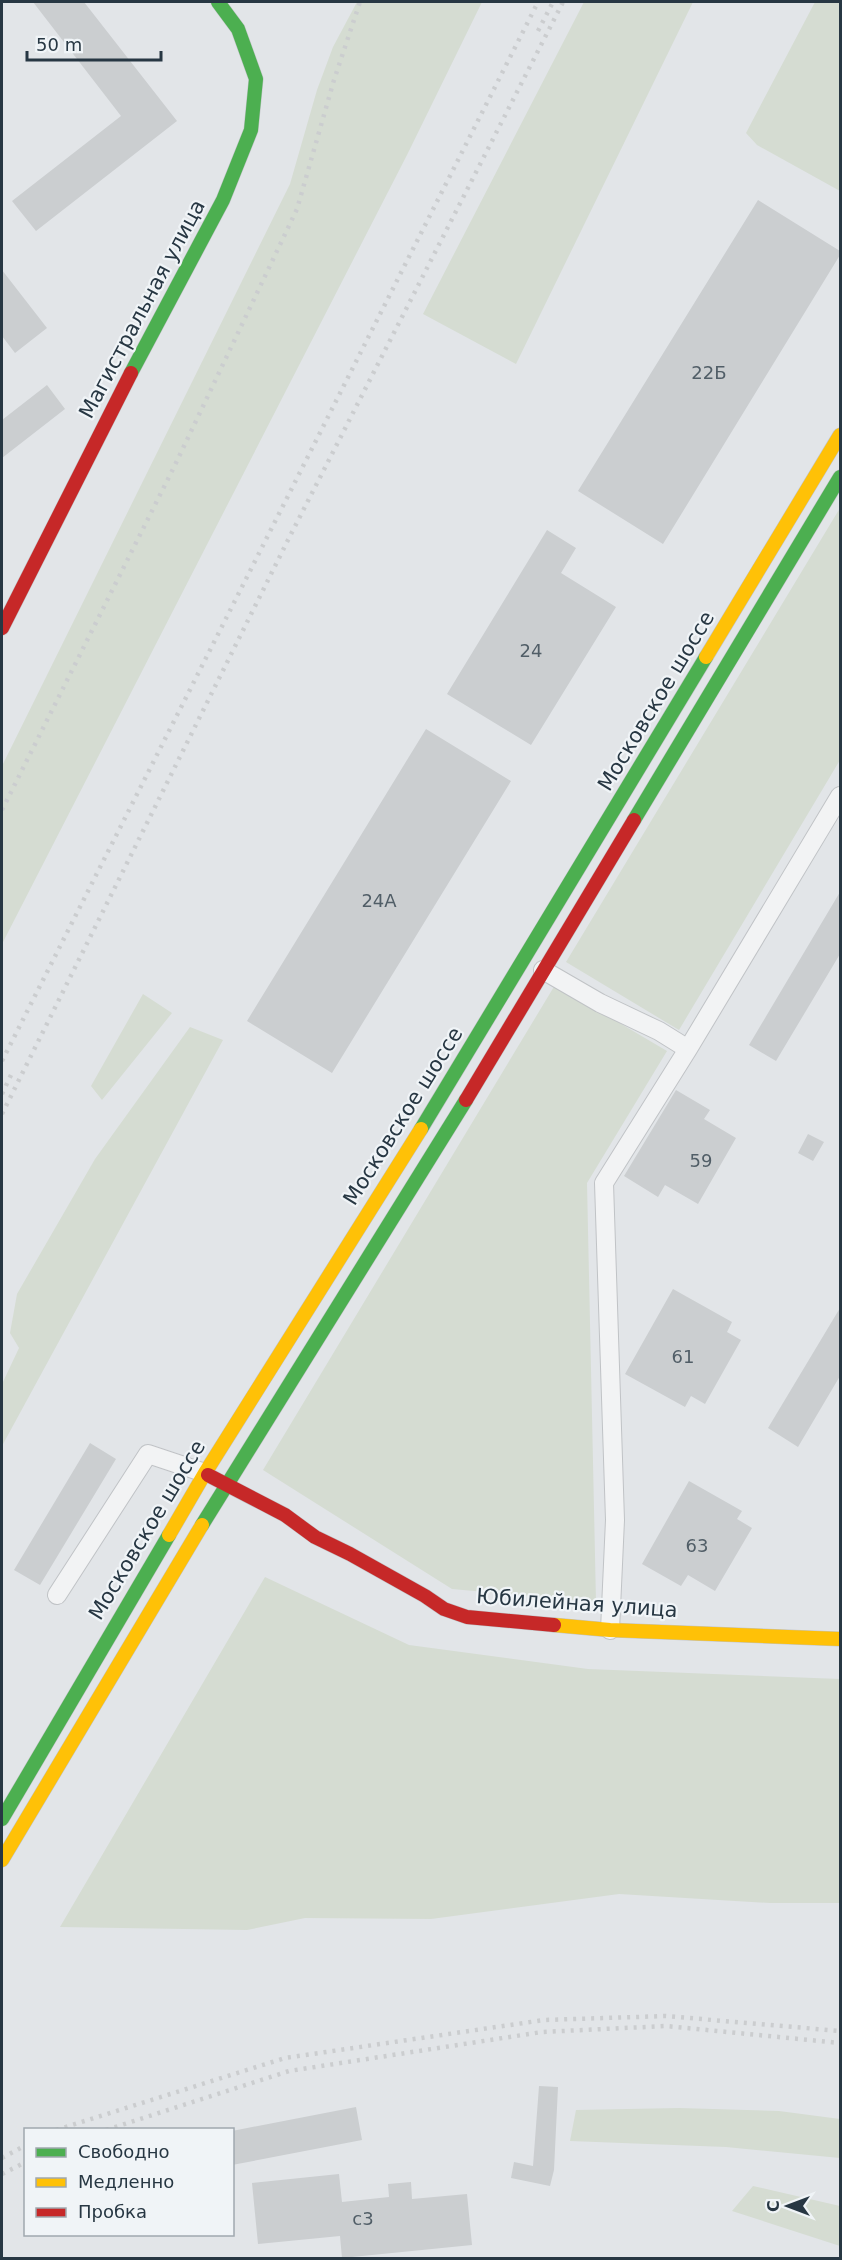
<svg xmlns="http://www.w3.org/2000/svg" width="842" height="2260" viewBox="0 0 842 2260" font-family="'DejaVu Sans',sans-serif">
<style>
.green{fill:#d5dcd2}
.building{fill:#cbced0}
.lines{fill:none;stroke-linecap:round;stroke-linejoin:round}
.street-casing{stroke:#c0c3c6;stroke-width:20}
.fast-casing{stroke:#c0c3c6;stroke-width:15}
.slow-casing{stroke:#c0c3c6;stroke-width:15}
.jam-casing{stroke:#c0c3c6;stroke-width:15}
.street{stroke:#f2f3f4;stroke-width:18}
.fast{stroke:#4caf50;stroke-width:14}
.slow{stroke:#ffc107;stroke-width:14}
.jam{stroke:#c62828;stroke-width:14}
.rail{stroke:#cbcdcf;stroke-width:4.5;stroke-dasharray:3 6;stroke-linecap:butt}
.labels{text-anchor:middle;stroke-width:4.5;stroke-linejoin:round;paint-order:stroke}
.number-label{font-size:18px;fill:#515e67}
.street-label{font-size:21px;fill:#273743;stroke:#f0f4f7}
</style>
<rect width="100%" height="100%" fill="#e2e5e8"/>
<path class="green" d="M357 2H482L407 155 2 944V766L290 184 317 90 333 47Z
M584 2H693L516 364 423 314Z
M815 2H840V191L757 145 746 133Z
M840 508V760L679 1030 566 962Z
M555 985 667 1051 587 1183 596 1602 452 1589 263 1470Z
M143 994 172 1013 102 1100 91 1086Z
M190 1027 223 1040 2 1446V1384L19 1348 10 1333 17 1294 95 1159Z
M265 1577 409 1645 588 1669 840 1679V1903H770L619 1894 431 1919 305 1918 247 1930 60 1927Z
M679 2108 779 2111 840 2119V2158L726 2147 570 2141 576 2110Z
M753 2186 840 2206V2246L732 2211Z"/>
<path class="building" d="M33 2H84L177 121 36 231 12 201 121 116Z
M758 200 840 251V255L663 544 578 491Z
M2 270 47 328 15 353 2 336Z
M47 385 65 409 2 458V420Z
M547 530 576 548 561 573 616 607 531 745 447 694Z
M426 729 511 781 332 1073 247 1021Z
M840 892V954L776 1061 749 1045Z
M676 1090 710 1110 704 1119 736 1138 698 1204 665 1185 658 1197 624 1176Z
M808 1134 824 1142 813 1161 798 1153Z
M673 1289 732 1322 727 1332 741 1340 705 1404 691 1396 685 1407 625 1374Z
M840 1308V1376L798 1447 768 1428Z
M90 1443 116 1459 40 1585 14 1570Z
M689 1481 742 1511 737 1519 752 1528 715 1591 688 1575 681 1586 642 1564Z
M539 2086 558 2087 554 2170 550 2186 511 2178 514 2162 533 2166Z
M356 2107 362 2140 232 2165V2131Z
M339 2174 342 2202 389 2197 388 2184 411 2182 412 2199 467 2194 472 2245 342 2258 340 2236 258 2244 252 2183Z"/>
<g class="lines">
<defs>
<path id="street" d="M543 970 600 1003 659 1031 688 1049
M57 1595 148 1454 205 1473
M610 1630 615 1520 604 1183 688 1049 840 796"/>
<path id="fast" d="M131 373 223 200 251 130 256 79 238 29 218 2
M634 820 840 477
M421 1129 706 657
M202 1525 466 1100
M2 1819 169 1535"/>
<path id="slow" d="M706 657 840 435
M169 1535 205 1473 421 1129
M554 1625 610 1630 840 1639
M2 1860 202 1525"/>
<path id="jam" d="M2 628 131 373
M466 1100 634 820
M208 1475 285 1515 315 1537 350 1554 425 1596 444 1609 467 1617 554 1625"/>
</defs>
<use href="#street" class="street-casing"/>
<use href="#fast" class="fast-casing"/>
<use href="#slow" class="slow-casing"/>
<use href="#jam" class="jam-casing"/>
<use href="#street" class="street"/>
<use href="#fast" class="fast"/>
<use href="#slow" class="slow"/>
<use href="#jam" class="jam"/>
<path class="rail" d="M538 31 553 2
M2 810 175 465 297 209 334 80 360 2
M2 1061 538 2
M2 1094 11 1075
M2 1114 288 540 563 2
M56 2130 285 2058 544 2020 666 2016 840 2031
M106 2130 289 2071 542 2032 666 2026 840 2043
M2 2158 26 2145
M2 2174 26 2162"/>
</g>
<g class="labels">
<g class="number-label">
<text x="709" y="379">22Б</text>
<text x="531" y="657">24</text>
<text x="379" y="907">24А</text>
<text x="701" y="1167">59</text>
<text x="683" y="1363">61</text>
<text x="697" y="1552">63</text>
<text x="363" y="2225">с3</text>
</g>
<g class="street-label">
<text transform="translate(142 309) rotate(-62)" y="7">Магистральная улица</text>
<text transform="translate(656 701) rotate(-59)" y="7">Московское шоссе</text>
<text transform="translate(403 1116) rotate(-58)" y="7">Московское шоссе</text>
<text transform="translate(147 1530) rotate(-59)" y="7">Московское шоссе</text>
<text transform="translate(577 1603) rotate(4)" y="7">Юбилейная улица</text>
</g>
</g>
<rect width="842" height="2260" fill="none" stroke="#273743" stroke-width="6"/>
<rect x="24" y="2128" width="210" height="108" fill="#f0f4f7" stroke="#a0a8af" stroke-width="1.5"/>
<rect x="36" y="2148" width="30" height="9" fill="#4caf50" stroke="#a0a8af" stroke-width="1.5"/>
<text x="78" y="2158" font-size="18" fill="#273743">Свободно</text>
<rect x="36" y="2178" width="30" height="9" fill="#ffc107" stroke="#a0a8af" stroke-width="1.5"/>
<text x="78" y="2188" font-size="18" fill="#273743">Медленно</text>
<rect x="36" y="2208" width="30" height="9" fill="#c62828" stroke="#a0a8af" stroke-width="1.5"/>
<text x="78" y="2218" font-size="18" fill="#273743">Пробка</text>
<g transform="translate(788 2206) rotate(270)" stroke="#f0f4f7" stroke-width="4.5" paint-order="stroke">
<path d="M0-4.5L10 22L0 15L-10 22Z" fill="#273743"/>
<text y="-9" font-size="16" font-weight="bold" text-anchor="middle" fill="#273743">С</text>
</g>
<path d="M27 51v9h134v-9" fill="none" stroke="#273743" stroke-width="3"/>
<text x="36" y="51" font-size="18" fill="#273743" stroke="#f0f4f7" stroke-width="4.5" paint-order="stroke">50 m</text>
</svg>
